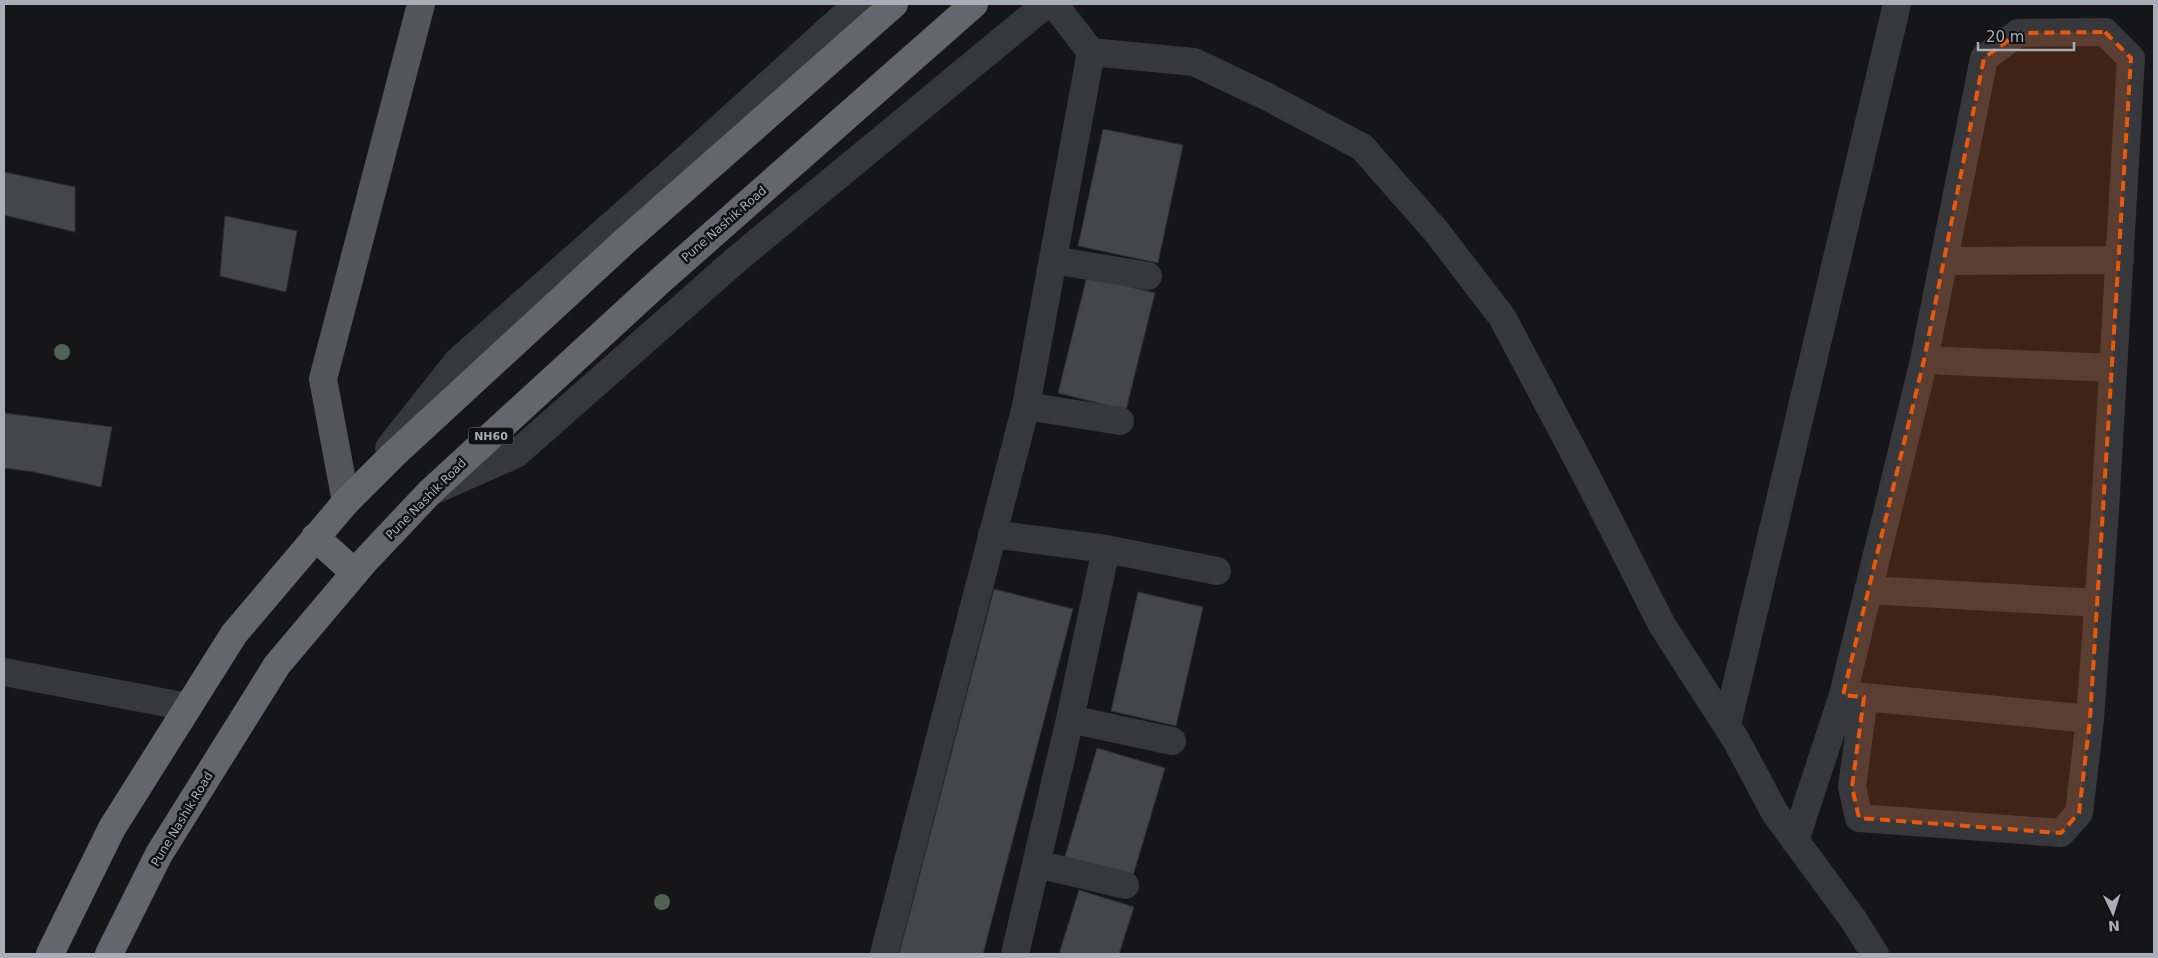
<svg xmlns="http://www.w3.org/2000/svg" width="2158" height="958" viewBox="0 0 2158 958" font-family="'DejaVu Sans',sans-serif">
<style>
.building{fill:#45464a;stroke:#303033}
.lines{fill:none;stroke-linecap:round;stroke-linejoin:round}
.minor{stroke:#37383c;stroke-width:28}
.major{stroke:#53555b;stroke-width:28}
.highway{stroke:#63666d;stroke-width:28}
.tree{fill:#506352}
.marked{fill:#e8590c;fill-opacity:0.2;stroke:#e8590c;stroke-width:4;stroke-dasharray:10 6;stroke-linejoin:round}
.labels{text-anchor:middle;stroke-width:5;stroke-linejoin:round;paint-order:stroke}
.shield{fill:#111112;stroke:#7b7e86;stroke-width:1}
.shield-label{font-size:11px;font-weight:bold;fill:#a8adb7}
.street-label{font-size:12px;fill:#a8adb7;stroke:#111112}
</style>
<rect width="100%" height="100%" fill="#161618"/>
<path class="building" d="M1103 129 1183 145 1158 263 1078 246Z
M4 172 75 187V232L4 215Z
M225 216 297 231 286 292 220 276Z
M1087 276 1155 293 1126 410 1058 393Z
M4 413 112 427 101 487 34 472 4 468Z
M994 589 1073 609 983 954H899Z
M1138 592 1203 607 1176 726 1111 711Z
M1097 748 1165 768 1132 879 1064 860Z
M1079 890 1134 907 1119 954H1059Z"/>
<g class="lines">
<path class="minor" d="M1054 4 1091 52 1194 62 1268 97 1362 147 1436 231 1502 317 1587 477 1662 625 1736 740 1775 813 1853 919 1875 954
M1053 260 1148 276
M1944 261 2120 260
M1924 360 2113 368
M1026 406 1120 421
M389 448 458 361 676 168 857 4
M435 490 516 454 737 259 1046 4
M992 534 1106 549 1070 719 1015 954
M1106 549 1217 571
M1868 590 2098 603
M4 672 188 707
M1864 697 1852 787 1859 818 2061 833 2079 813 2090 719
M1070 719 1172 741
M1727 725 1897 4
M1795 841 1843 695 1924 360 1984 58 2018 33 2105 32 2131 58 2105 511 2090 719 1843 695
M1037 864 1125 885
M884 954 1026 406 1091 52"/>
<path class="major" d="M346 502 323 379 421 4"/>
<path class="highway" d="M315 537 355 573
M50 954 112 828 234 634 346 502 393 455 625 241 894 4
M109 954 159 854 277 665 364 562 430 492 661 280 974 4"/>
</g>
<g class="tree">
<circle cx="62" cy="352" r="8"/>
<circle cx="662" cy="902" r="8"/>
</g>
<path class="marked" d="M2105 32 2131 58 2090 719 2079 813 2061 833 1859 818 1852 787 1864 697 1843 695 1924 360 1984 58 2018 33Z"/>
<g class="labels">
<rect class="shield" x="468.5" y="427.5" width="45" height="17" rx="4"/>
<g class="shield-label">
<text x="491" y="440">NH60</text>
</g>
<g class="street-label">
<text transform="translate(724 224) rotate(-41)" y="4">Pune Nashik Road</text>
<text transform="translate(426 499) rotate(-45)" y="4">Pune Nashik Road</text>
<text transform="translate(182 819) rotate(-59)" y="4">Pune Nashik Road</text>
</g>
</g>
<rect width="2158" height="958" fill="none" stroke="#a8adb7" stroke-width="10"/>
<g transform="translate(2113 913) rotate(176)" stroke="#111112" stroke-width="4" paint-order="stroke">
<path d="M0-4L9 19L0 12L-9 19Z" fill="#a8adb7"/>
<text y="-8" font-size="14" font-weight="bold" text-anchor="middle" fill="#a8adb7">N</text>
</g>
<path d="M1978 42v8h96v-8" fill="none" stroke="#a8adb7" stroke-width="2.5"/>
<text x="1986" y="42" font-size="15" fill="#a8adb7" stroke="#111112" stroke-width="4" paint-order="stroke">20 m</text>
</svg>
